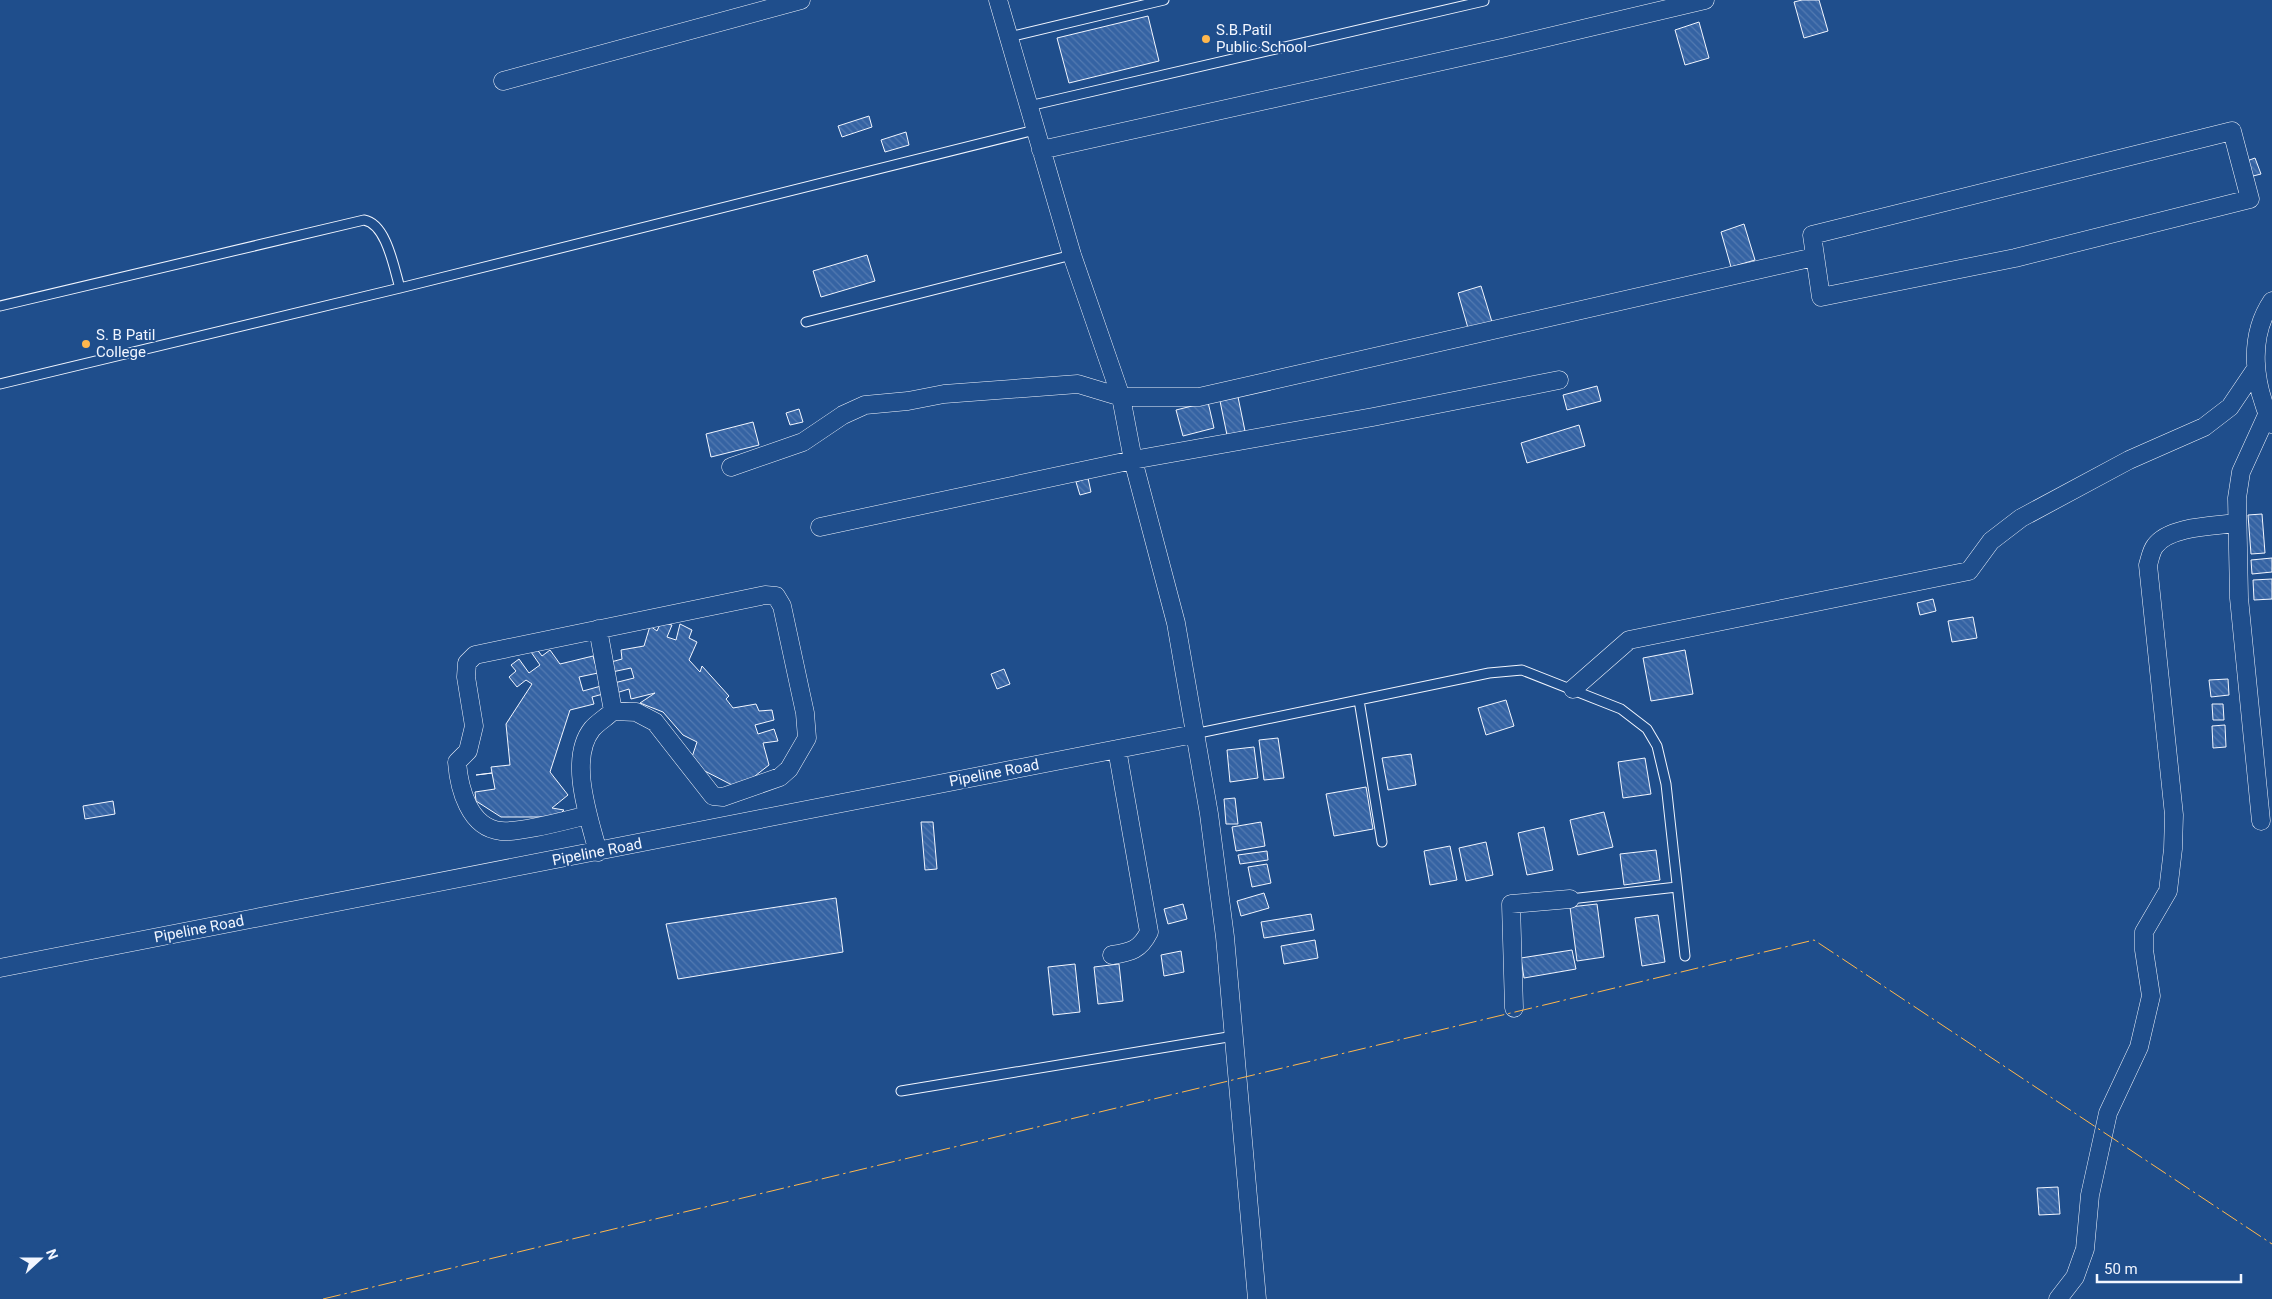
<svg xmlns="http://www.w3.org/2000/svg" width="2272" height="1299" viewBox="0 0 2272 1299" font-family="Roboto,sans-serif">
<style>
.building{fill:url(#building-back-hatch);stroke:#f2f6ff}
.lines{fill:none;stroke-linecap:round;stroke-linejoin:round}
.lane-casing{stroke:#f2f6ff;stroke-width:11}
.street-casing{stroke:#f2f6ff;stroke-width:19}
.lane{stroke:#1f4e8c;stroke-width:9}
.street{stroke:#1f4e8c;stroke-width:18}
.power{stroke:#ffb74d;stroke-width:1;stroke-dasharray:18 4 2.5 4;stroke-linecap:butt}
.poi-dot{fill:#ffb74d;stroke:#1f4e8c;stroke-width:2}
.labels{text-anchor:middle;stroke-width:4;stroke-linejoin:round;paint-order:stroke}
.poi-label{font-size:15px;fill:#f2f6ff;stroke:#1f4e8c;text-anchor:start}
.street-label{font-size:15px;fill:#f2f6ff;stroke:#1f4e8c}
</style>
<defs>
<pattern id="building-back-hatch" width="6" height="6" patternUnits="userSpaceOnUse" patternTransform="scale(1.25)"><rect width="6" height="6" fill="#3563a3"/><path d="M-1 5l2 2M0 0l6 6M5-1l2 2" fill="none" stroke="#537ab1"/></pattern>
</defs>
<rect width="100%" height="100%" fill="#1f4e8c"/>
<path class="building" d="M1802 0H1819L1828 31 1804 38 1794 2Z
M1148 16 1159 61 1069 83 1057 38Z
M1699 22 1709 58 1685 65 1675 30Z
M869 116 872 127 842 137 838 126Z
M906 132 909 145 885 152 881 140Z
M2255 158 2261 174 2249 177 2244 162Z
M1744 224 1755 260 1731 267 1721 232Z
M867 255 875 281 821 297 813 271Z
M1481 286 1492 322 1468 328 1458 293Z
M1597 386 1601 401 1567 410 1563 395Z
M1238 397 1245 431 1227 435 1220 401Z
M1208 402 1214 428 1183 436 1176 410Z
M799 409 803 422 790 425 786 413Z
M753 422 759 445 711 457 706 434Z
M1579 425 1585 446 1527 463 1521 443Z
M1088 478 1091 492 1080 495 1076 482Z
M2262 514 2265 553 2251 554 2248 515Z
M2272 558V572L2252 574 2251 560Z
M2272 579V599L2254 600 2253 580Z
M1933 599 1936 611 1920 615 1917 603Z
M1973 617 1977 638 1952 642 1948 621Z
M661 622 672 625 667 637 676 640 680 624 692 630 689 638 697 642 689 660 700 672 702 666 729 696 726 699 733 708 756 704 759 711 772 710 774 720 755 725 758 734 774 729 778 741 763 743 769 765 746 783 732 785 699 768 691 760 697 742 683 735 663 712 640 703 655 693 631 699 629 689 616 693 614 683 634 678 631 668 612 672 611 662 622 659 621 650 644 646 650 626 657 631Z
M536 648 542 656 550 650 560 664 593 656 598 673 579 677 583 691 601 686 603 694 592 697 594 704 570 710 550 772 568 795 552 808 564 810 557 817H501L476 801 475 792 495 789 492 773 476 775 492 773 491 767 510 765 506 724 532 684 526 680 517 687 509 677 516 671 511 665 519 659 529 673 540 665 531 652Z
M1685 650 1693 694 1651 701 1643 658Z
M1004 669 1010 684 997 689 991 674Z
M2228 679 2229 695 2211 697 2209 680Z
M1506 700 1514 726 1486 735 1478 708Z
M2212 704H2223L2224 720H2213Z
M2225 725 2226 747 2213 748 2212 726Z
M1278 738 1284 778 1264 780 1259 740Z
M1254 747 1258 778 1230 782 1227 750Z
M1411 754 1416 785 1388 790 1382 758Z
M1645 758 1651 794 1623 798 1618 762Z
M1366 787 1373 829 1334 836 1326 794Z
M1235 798 1238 824H1226L1224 799Z
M113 801 115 814 85 819 83 806Z
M1604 812 1613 847 1578 855 1570 820Z
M921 822H933L937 869 925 870Z
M1261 822 1265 846 1236 851 1232 827Z
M1544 827 1553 870 1527 875 1518 833Z
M1486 842 1493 875 1466 881 1459 848Z
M1450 846 1457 880 1430 885 1424 851Z
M1656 850 1660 880 1624 885 1620 854Z
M1267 851 1268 860 1240 864 1238 855Z
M1267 864 1271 883 1252 887 1248 867Z
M1264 893 1269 908 1241 916 1237 901Z
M836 898 843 952 678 979 666 924Z
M1183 904 1187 919 1168 924 1164 909Z
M1597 904 1604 957 1577 961 1570 907Z
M1311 914 1314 930 1264 938 1261 922Z
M1658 915 1665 962 1642 966 1635 918Z
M1315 940 1318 958 1284 964 1281 946Z
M1572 950 1576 969 1524 978 1521 958Z
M1181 951 1184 972 1164 976 1161 955Z
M1075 964 1080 1012 1053 1015 1048 967Z
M1119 964 1123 1001 1098 1004 1094 967Z
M2058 1187 2060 1214 2039 1215 2037 1188Z"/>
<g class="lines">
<defs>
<path id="lane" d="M1009 37 1164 0
M1029 106 1484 1
M0 306 364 220C387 224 394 269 400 288
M806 322 1072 255
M0 384 400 288 1035 130
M1359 700 1382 842
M1194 734 1489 673 1522 670 1621 709 1647 729 1657 746 1666 784 1685 956
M1570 899 1677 887
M901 1091 1234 1036"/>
<path id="street" d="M998 0 1072 255 1121 397 1133 460 1176 623 1209 814 1225 937 1257 1299
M503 81 801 0
M2232 131 2250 199 2015 258 1821 297 1812 235Z
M1041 150 1506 47 1705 0
M2272 424C2254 386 2247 338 2272 301
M731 467 803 442 843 415 865 405 908 401 944 394 1078 384 1121 397H1199L1814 257
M820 527 1133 460 1373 417 1559 380
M598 629 613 711
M1573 689 1629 640 1969 571 1991 541 2021 518 2129 460 2204 427 2230 407 2255 370
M588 815C567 820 520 833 501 831 469 828 459 788 457 762L468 751 474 726 466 677 467 663 475 655 765 595 776 596 782 606 805 713 807 738 789 769 780 777 723 797 713 796 655 722 636 712 613 711C607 717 598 722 592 729 568 759 589 818 598 852
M2261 821 2239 598 2237 498 2241 472 2267 415
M1112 955C1131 952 1140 950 1149 932L1117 749
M0 968 1194 734
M1514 1008 1511 904 1570 899
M2058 1299 2075 1277 2085 1249 2090 1195 2108 1113 2139 1047 2151 996 2144 950V932L2168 891 2173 849 2174 815 2148 565C2150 559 2151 551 2155 546 2169 526 2215 526 2237 523"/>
</defs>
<use href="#lane" class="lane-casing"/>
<use href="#street" class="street-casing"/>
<use href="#lane" class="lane"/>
<use href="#street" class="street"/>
<path class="power" d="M323 1299 1814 940 2272 1244"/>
</g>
<g class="poi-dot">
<circle cx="1206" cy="39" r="5"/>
<circle cx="86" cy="344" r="5"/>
</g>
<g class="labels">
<g class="poi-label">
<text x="1216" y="35">S.B.Patil<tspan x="1216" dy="17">Public School</tspan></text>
<text x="96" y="340">S. B Patil<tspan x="96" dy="17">College</tspan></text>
</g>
<g class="street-label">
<text transform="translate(994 773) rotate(-11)" y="5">Pipeline Road</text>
<text transform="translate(597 852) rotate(-11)" y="5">Pipeline Road</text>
<text transform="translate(199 929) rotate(-11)" y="5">Pipeline Road</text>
</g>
</g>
<g transform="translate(40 1259) rotate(69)" stroke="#1f4e8c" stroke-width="4" paint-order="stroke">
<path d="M0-4L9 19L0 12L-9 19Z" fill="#f2f6ff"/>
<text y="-8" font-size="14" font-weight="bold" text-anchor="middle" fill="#f2f6ff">N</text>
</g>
<path d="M2097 1274v8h144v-8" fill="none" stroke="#f2f6ff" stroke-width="2.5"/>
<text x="2104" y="1274" font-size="15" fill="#f2f6ff" stroke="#1f4e8c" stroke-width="4" paint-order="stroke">50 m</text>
</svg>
